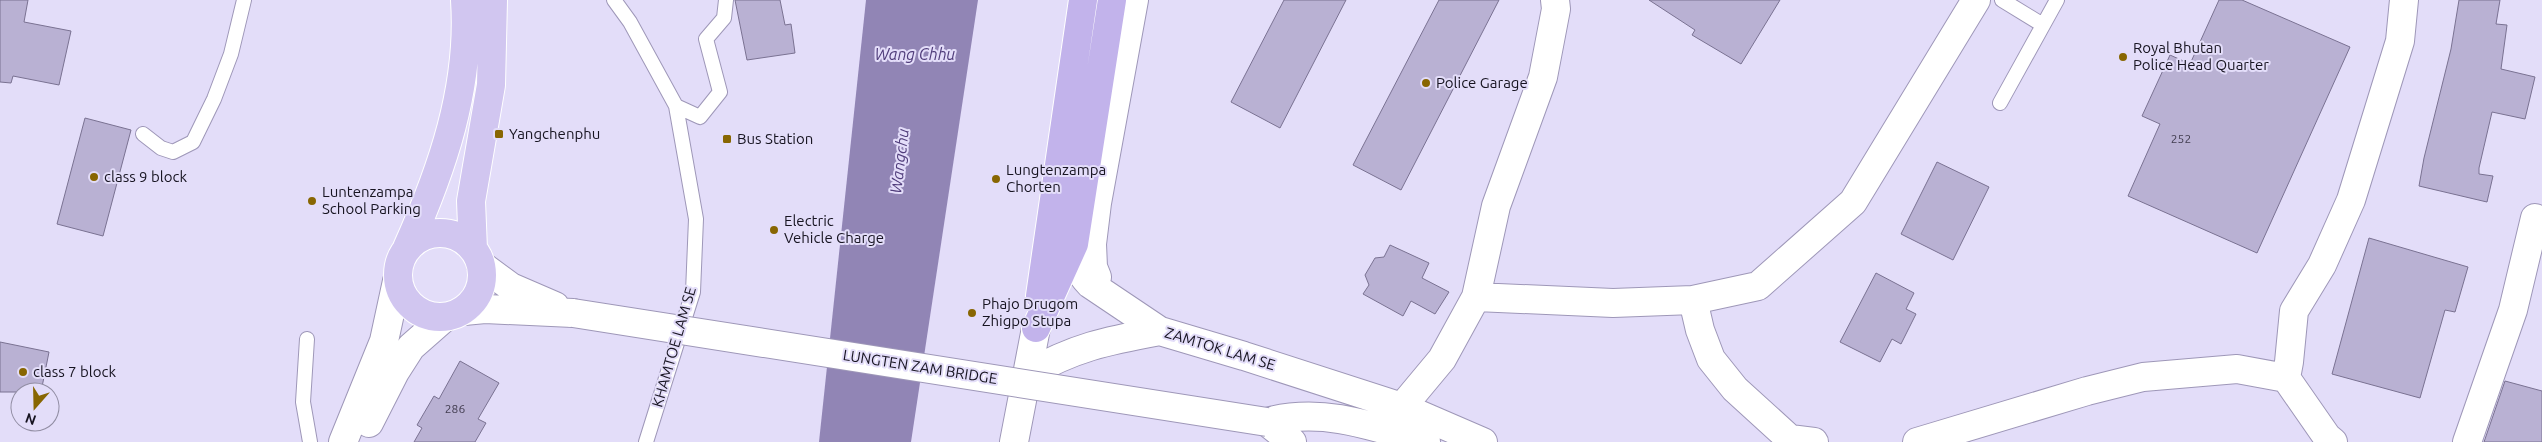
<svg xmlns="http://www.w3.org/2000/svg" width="2542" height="442" viewBox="0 0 2542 442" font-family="Ubuntu,sans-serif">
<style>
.water{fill:#9185b5}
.building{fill:#b9b1d3;stroke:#7a7292}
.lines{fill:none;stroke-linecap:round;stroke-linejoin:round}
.service-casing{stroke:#9e97b8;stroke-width:16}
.minor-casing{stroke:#9e97b8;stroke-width:30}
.secondary-casing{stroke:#9e97b8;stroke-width:30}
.primary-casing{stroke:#fff;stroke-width:30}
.trunk-casing{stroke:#fff;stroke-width:30}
.service{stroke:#fff;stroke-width:14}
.minor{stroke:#fff;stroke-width:28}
.secondary{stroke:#fff;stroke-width:28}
.primary{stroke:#d1c6f0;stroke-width:28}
.trunk{stroke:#c2b3eb;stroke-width:28}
.secondary-bridge-casing{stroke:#9e97b8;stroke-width:30;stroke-linecap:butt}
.secondary-bridge{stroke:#fff;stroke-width:28}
.poi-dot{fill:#886602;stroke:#e3ddf9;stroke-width:2}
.labels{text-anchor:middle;stroke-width:4;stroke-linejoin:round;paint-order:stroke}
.number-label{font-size:12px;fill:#403b4e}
.poi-label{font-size:15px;fill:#171421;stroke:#e3ddf9;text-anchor:start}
.street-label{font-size:15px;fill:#171421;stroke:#e3ddf9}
.water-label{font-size:16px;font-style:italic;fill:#503d7b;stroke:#e3ddf9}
</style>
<rect width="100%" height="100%" fill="#e3ddf9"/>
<path class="water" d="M866 0H978L911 442H819Z"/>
<path class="building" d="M0 0H28L24 22 71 31 59 85 13 76 11 83 0 82Z
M735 0H780L785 25 791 24 795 53 747 60Z
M1284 0H1346L1280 128 1231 102Z
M1439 0H1499L1401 190 1353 165Z
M1649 0H1780L1741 64 1692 35 1695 30Z
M2219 0H2242L2350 47 2257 253 2128 196 2160 124 2142 116 2170 55 2190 64Z
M2459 0H2500L2496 24 2507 25 2501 69 2535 77 2525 119 2492 112 2479 168V174L2493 176 2487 202 2419 186 2424 158 2451 49Z
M85 118 131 130 103 236 57 224Z
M1937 162 1989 187 1953 260 1901 234Z
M2369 238 2468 267 2455 312 2445 310 2420 398 2332 374Z
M1390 245 1429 263 1422 278 1449 292 1435 314 1411 301 1403 316 1363 294 1369 285 1365 275 1375 258 1384 257Z
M1876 273 1914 293 1906 309 1916 314 1901 344 1892 339 1880 362 1840 342Z
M0 342 49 352 41 392H0Z
M460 361 499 383 478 419 486 423 475 442H414L422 428 417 425 434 396 439 399Z
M2505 381 2542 391V442H2484Z"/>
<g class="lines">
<defs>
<path id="service" d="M614 0 630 22 676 106 696 219 693 292 646 442
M2002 0 2043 25
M2000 103 2057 0
M676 106 700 117 720 92 706 39 724 18 726 0
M143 134 161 148 173 152 193 142 214 99 231 54 244 0
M307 339 303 402 310 442"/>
<path id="minor" d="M1476 297 1613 303 1693 300 1758 286 1853 202 1976 0
M1693 300 1700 330 1711 359 1735 389 1790 439 1814 442
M2286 378 2289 362 2294 311 2322 265 2351 200 2400 41 2404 0
M1402 407 1442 359 1476 297 1496 206 1543 77 1556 9 1555 0
M1917 442 2087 391 2143 377 2237 369 2286 378 2327 437 2333 442
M2467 442 2513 310 2535 218"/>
<path id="secondary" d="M1074 244C1075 261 1078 272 1090 284L1160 331 1244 356 1402 407 1483 442
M481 265 511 287 555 306
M1097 277 1093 267 1092 244 1097 203 1134 0
M464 311 485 309 573 313
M1026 375C1075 347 1106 341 1160 331
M1267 422C1322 407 1373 426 1426 442
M1267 422 1292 442
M369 423 395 372 411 347 444 318
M343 442 384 341 397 281
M1014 442 1036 328"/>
<path id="primary" d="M398 275a42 42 0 1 1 84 0a42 42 0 1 1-84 0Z
M407 248C442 170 471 87 465 0
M473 249 471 201 491 85 493 0"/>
<path id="trunk" d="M1040 296 1083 0
M1036 328 1074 244 1112 0"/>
</defs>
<use href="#service" class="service-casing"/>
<use href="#minor" class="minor-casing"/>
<use href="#secondary" class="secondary-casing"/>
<use href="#primary" class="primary-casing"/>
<use href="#trunk" class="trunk-casing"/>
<use href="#service" class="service"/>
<use href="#minor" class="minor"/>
<use href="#secondary" class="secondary"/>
<use href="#primary" class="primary"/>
<use href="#trunk" class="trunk"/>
<defs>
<path id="secondary-bridge" d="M573 313 1267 422"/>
</defs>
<use href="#secondary-bridge" class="secondary-bridge-casing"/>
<use href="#secondary-bridge" class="secondary-bridge"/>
</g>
<g class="poi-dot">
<circle cx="2123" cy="57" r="5"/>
<circle cx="1426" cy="83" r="5"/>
<rect x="494" y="129" width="10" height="10" rx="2.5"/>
<rect x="722" y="134" width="10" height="10" rx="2.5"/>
<circle cx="94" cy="177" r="5"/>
<circle cx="996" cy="179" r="5"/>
<circle cx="312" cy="201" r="5"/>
<circle cx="774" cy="230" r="5"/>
<circle cx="972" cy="313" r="5"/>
<circle cx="23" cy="372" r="5"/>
</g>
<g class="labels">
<g class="number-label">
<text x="2181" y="143">252</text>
<text x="455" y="413">286</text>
</g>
<g class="poi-label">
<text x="2133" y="53">Royal Bhutan<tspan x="2133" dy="17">Police Head Quarter</tspan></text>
<text x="1436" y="88">Police Garage</text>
<text x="509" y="139">Yangchenphu</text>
<text x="737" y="144">Bus Station</text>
<text x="1006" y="175">Lungtenzampa<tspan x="1006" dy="17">Chorten</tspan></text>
<text x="104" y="182">class 9 block</text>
<text x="322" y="197">Luntenzampa<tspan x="322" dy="17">School Parking</tspan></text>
<text x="784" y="226">Electric<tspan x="784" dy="17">Vehicle Charge</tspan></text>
<text x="982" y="309">Phajo Drugom<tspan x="982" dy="17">Zhigpo Stupa</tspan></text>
<text x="33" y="377">class 7 block</text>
</g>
<g class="street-label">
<text transform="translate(674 347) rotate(-74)" y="5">KHAMTOE LAM SE</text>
<text transform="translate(1220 349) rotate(17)" y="5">ZAMTOK LAM SE</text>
<text transform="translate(920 367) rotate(9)" y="5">LUNGTEN ZAM BRIDGE</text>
</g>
<g class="water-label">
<text x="915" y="60">Wang Chhu</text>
<text transform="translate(899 161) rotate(-83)" y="6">Wangchu</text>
</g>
</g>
<g transform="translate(35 407) rotate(200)"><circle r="24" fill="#e3ddf9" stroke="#918da3"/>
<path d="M0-4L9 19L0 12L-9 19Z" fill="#886602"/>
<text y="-8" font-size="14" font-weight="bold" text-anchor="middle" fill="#171421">N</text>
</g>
</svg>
